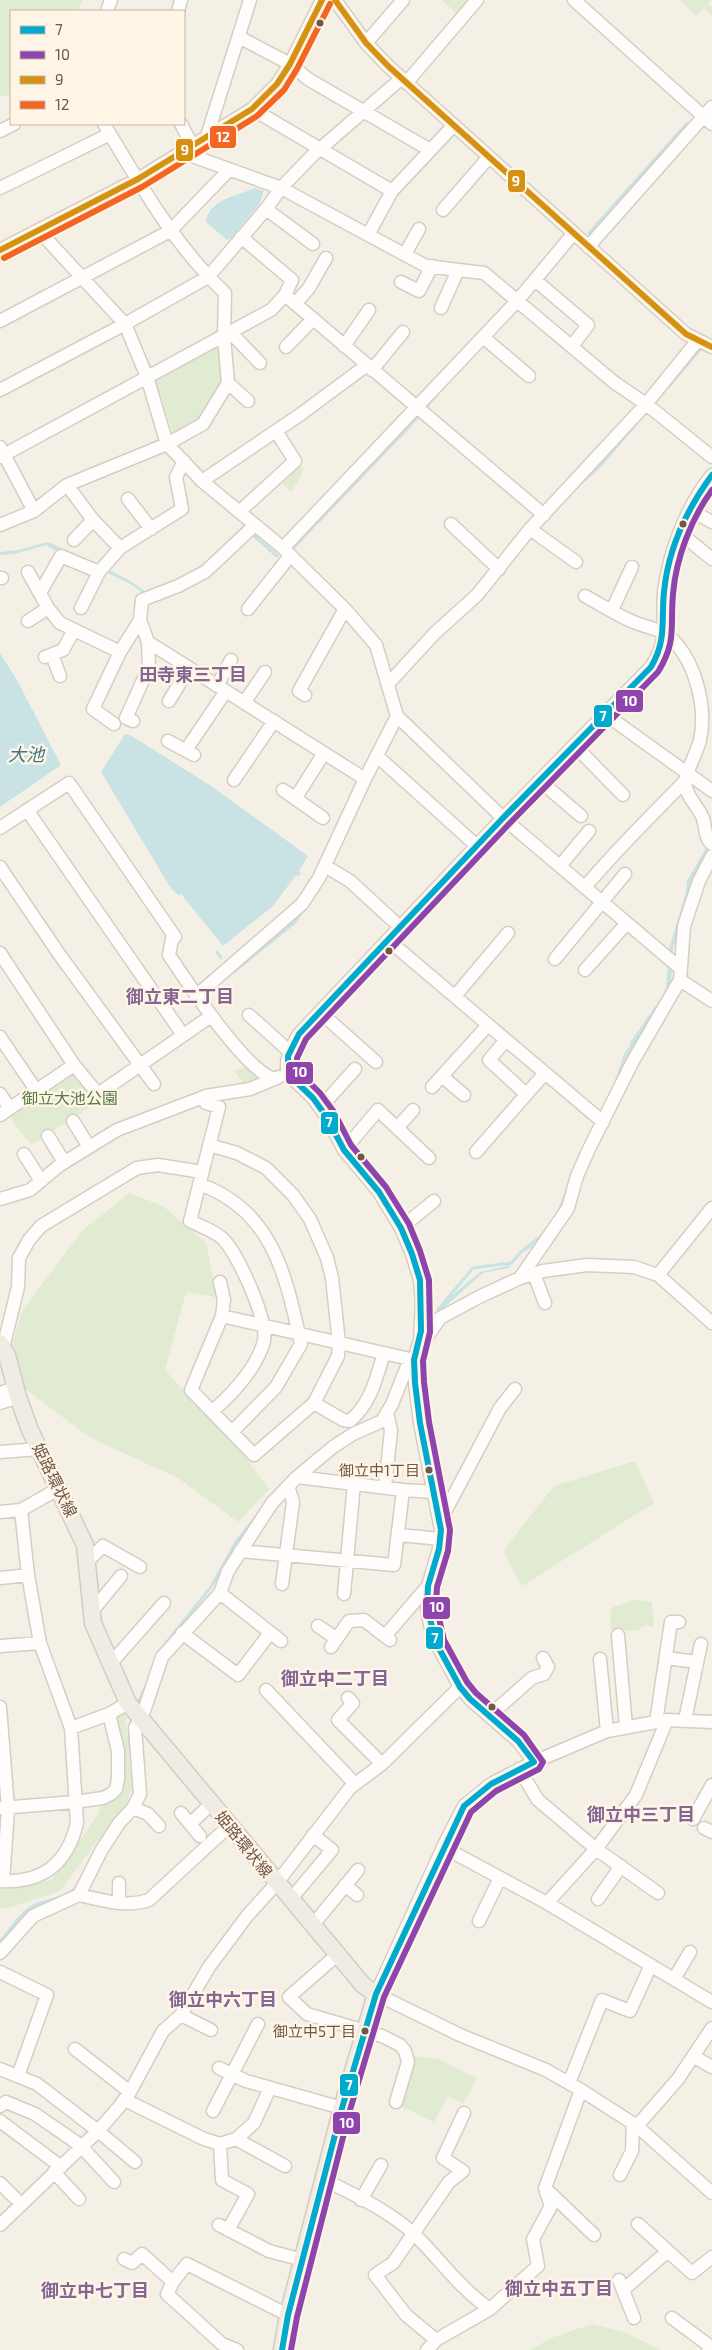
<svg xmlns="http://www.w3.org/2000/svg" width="712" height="2350" viewBox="0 0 712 2350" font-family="'Exo 2','Noto Sans JP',sans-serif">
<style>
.green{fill:#e0ebd1}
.water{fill:#c9e2e4}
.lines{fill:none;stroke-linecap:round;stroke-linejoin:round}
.stream{stroke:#c9e2e4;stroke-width:3}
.minor-casing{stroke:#d6cdc4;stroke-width:15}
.major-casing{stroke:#d3cbc4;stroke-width:19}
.minor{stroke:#fefdfb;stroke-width:12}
.major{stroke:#f1ece3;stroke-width:16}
.bus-1-casing{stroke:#fef5e6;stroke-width:10}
.bus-2-casing{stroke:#fef5e6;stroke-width:10}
.bus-3-casing{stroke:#fef5e6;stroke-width:10}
.bus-4-casing{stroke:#fef5e6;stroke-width:10}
.bus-1{stroke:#00a9ce;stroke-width:6}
.bus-2{stroke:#8e44ad;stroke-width:6}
.bus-3{stroke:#d59212;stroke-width:6}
.bus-4{stroke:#f26522;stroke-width:6}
.bus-dot{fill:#705749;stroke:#fef5e6;stroke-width:2}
.labels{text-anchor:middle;stroke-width:5;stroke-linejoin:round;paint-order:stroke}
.bus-label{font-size:15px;fill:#705749;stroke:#fef5e6;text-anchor:end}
.park-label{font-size:16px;fill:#547b44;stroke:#fef5e6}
.street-label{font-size:16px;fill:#705749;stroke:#fef5e6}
.neighbourhood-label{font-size:18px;font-weight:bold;fill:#846593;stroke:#fef5e6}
.water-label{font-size:18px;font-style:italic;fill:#447883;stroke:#fef5e6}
.line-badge{stroke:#fef5e6;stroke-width:2}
.badge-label{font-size:14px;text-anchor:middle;font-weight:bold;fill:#fff}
</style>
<rect width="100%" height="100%" fill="#f5f0e6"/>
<path class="green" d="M0 0H82L78 11H11V94L0 97Z
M442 0H477L462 19Z
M679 0H711L708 4 712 7V15L704 8 697 16Z
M217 345 221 347 223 385 207 414 174 438 164 405 153 377Z
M299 465 303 469 299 480 291 492 280 481Z
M249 1066 262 1081 245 1086 234 1071Z
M72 1073 79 1076 99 1101 31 1145 10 1118Z
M129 1193 163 1206 206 1243 217 1297 186 1292 165 1370 241 1452 269 1489 238 1522 178 1478 89 1437 25 1389 9 1357 22 1311 83 1230Z
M635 1461 654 1503 522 1586 503 1551 554 1486Z
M633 1600 652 1602 654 1627 645 1625 637 1631 610 1629 611 1608Z
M125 1711 132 1787 128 1800 60 1891 8 1908H0V1889L51 1880 99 1813 101 1803 119 1795 123 1775 117 1714Z
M410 2056 438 2059 477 2078 463 2104 448 2096 434 2122 398 2105Z
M592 2324 627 2333 661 2350H530L551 2338Z"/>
<path class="water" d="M687 121 690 127 590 236 587 233Z
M255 188 264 191 259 205 231 238 227 240 206 222C208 199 238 196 255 188Z
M486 339 411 427 319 523 317 521Z
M243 528 246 530C217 559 188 586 147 596L132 585 88 563 60 553 46 545 14 554 0 555V552L18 550 48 542 98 564 132 582 147 593C190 576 211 561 243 528Z
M0 653 17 680 61 765 0 807Z
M125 734 130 735 205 782V786L207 783 308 856 299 871 301 873 299 876 296 875 273 906 223 946 181 894 178 895 170 887 101 772Z
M686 781H689L691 791 704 812 711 832 712 846 693 878 673 949 671 986 658 1012 629 1052 622 1066 608 1107 570 1183 566 1203 557 1222 542 1241 522 1253 508 1268 483 1273 439 1312 436 1309 480 1272 507 1266 520 1253 541 1240 556 1222 562 1206 568 1181 606 1107 624 1054 653 1015 666 988 669 949 686 892 687 881 711 839 704 816 689 790Z"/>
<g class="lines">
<path class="stream" d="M669 386 702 347
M578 486 600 466 635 425
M253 535 277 556
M292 550 320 519
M217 952 221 958
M235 971 295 922 303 910
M631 1044 657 1006
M559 1211 564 1198
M442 1305 473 1268 511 1263 522 1251 545 1233
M162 1648 211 1587 236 1542 259 1513
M137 1705 147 1683
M131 1755 129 1738 132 1715
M122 1811 131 1800 135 1789
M0 1942C9 1931 22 1911 35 1905 47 1900 71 1897 77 1885"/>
<defs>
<path id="minor" d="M335 0 366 43 388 66 686 334 712 347
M574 0 712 124
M107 11 111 0
M178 11 181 0
M239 37 290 64 308 79 430 150
M366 43 403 0
M407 82 477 0
M252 109 392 191
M181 124 192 145 195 157 281 188 426 266 484 273 615 383 646 404 712 457
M0 131 14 124
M207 136 250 0
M0 188 110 134
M266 209 313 244
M443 210 489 157
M39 231 125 324 147 377 167 444 202 481 283 548 345 609 376 645 397 716 503 818 680 968
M368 235 392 191 454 125
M588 247 712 107
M0 250 138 179 252 109 277 84 290 64 322 0
M405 254 419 229
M535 280 588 325 572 346
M401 282 419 291 432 266
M285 295 544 515
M295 304 309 288 326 258
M441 308 458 270
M0 321 170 231 229 170
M231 333 260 363
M483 337 529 376
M344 346 369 310
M286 347 313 319
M372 370 403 332
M228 383 248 401
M0 390 125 324 208 277 266 209 281 188 313 155 402 78
M0 447 34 511
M0 457 271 310 285 295 292 280 241 237
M712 475C686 507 669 552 664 592 661 623 671 637 651 667L503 818 299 1034C292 1046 284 1059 288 1074L313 1098 326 1116 344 1150 379 1192 401 1228 412 1254 420 1280 422 1303 420 1340 414 1360 415 1383 420 1423 441 1530 439 1549 428 1586 427 1606 430 1625 436 1643 460 1687 470 1699 518 1741 534 1762 491 1784 464 1806 445 1843 376 1994 460 2035 546 2070 581 2090 637 2126 712 2193
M202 481 301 414 367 365
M67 485 93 520 120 548
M128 499 151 529
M690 510 712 522
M239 512 295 461 276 431
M451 524 499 569
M0 525 34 511 67 485 167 444 203 424 228 383 224 337 225 293C174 245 140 184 104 124
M255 525 205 572 178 586 142 600 140 620 148 642 365 779
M530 529 576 562
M680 533 712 559
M74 540 93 520
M283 548 518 300 573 234
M28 572 48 608 60 623 120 652
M0 578H2
M40 593 61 556 99 572
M585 596C602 605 618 616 636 623 649 628 662 629 673 640 696 664 707 708 700 740 697 753 685 773 685 783 686 796 696 804 702 816 706 825 704 838 712 844
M81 608 99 572 120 548 182 509 176 477 184 461
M248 609 290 556
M612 610 632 567
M28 621 48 608
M52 655 60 676
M45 657 63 650 74 630
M388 684 435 633 477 595 530 529 646 404 698 340
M217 686 231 660
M305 695 299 691 345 609
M169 701 189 668
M244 703 265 672
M605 714 712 791
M133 721 126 718 149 667 148 642
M114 724 93 709 120 652 140 620
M168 741 194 755
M574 745 623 795
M186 750 226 691
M377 756 477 846
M234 780 274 721
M540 781 581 816
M283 790 323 818
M295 799 324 753
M27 810 183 1035
M0 828 69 783 175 937 172 939 169 955C187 982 245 1070 274 1079
M325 866 350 881 400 927
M560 866 589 831
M0 867 59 954 154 1084
M585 887C616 850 651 816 685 781
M388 940 603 1122
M0 953 74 1065
M555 959 625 874
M585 970 627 923
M680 980 712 1001
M196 996 302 904 319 878 365 779 397 716
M455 996 508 933
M320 1012 376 1062
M249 1015 290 1052
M0 1037 36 1090
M506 1040 489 1060 526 1094
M442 1076 464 1095
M432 1087 488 1025
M0 1094 9 1107
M206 1096V1103L219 1107 190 1221C200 1226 215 1231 223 1239 238 1254 268 1320 264 1341 257 1368 233 1393 213 1411
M320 1108 355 1069
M0 1115 74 1065 98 1094 211 1016
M73 1121 89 1147
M397 1128 413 1110
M48 1136 64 1162
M209 1145 237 1153 266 1168 293 1195 310 1219 327 1258 332 1278 339 1343 338 1356 314 1403 254 1455 191 1390 222 1316 224 1300 220 1282
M344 1150 378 1110 429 1158
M476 1152 545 1073
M24 1154 41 1181
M199 1184C273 1210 286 1276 301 1344L276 1387 232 1432
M0 1199 30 1190 60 1165 117 1130 206 1096 250 1089 279 1077
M401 1228 434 1201
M534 1274 545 1303
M658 1275 712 1208
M520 1278 568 1208 577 1176 588 1151 633 1061 680 980 684 926 699 881 712 856
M222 1316 414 1360
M420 1347 440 1318 479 1297 520 1278 543 1271 587 1265 634 1267 658 1275 712 1323
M3 1348 18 1287 19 1258 29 1240 41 1226 137 1168 158 1165 202 1172
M0 1393 15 1388
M0 1403 18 1397
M314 1403 343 1420 350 1421C371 1403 376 1379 384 1353
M0 1452 39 1449
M385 1487 391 1431 387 1412
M403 1490 434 1492
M0 1512 21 1510
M439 1514 446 1510 500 1408 515 1389
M399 1535 441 1539
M240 1551 394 1565 403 1490 297 1477
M88 1561 103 1546 140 1567
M0 1578 28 1575
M282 1584 293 1502 288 1486
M220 1593 281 1641
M344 1594 354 1483
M93 1610 121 1576
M318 1626 337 1639
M182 1633 238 1675 270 1633
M618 1635 626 1727
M385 1636 428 1586
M0 1646 40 1643
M331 1647 349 1621 364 1620 390 1640
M666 1658 697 1662
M600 1659 607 1731
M111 1663 164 1603
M266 1690 355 1784
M0 1707 8 1809 3 1881
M489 1716 532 1678 544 1674 548 1667 543 1658
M685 1720 701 1644
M656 1722 671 1622H679
M71 1728 109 1714 128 1703
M534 1762 607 1731 667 1720 712 1722
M382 1764 460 1687
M519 1769 538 1800 596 1849 658 1893
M0 1808 75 1802 103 1798 111 1794 116 1789 118 1779V1751L109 1714
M133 1808 148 1814 159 1826
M181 1813 200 1836
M693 1819 712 1785
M190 1824 211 1804
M704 1828 712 1832
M443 1847 547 1903 712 2002
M0 1881C42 1883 67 1865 77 1823L71 1728 40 1643 28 1575 21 1510 58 1489
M345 1885 357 1895
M79 1895C102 1900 126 1908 149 1900L229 1826
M598 1899 621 1866
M290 1900 332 1850 313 1835
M119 1903V1883
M547 1903 596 1849 636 1795 667 1720
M479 1921 500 1878
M312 1926 358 1870
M0 1953 33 1916 79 1895 101 1851 119 1823 133 1808 140 1794 135 1728 144 1711 162 1657 220 1593 228 1571 272 1503 297 1477 333 1447 353 1434 382 1421 392 1404 410 1359
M337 1955 289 1997 307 2014 382 2036 400 2045 405 2051 408 2062 396 2102
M0 1972 47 1995 18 2076
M674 1979 690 1952
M181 2015 211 2030
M75 2049 130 2092
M693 2056 712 2067
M219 2068 246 2081 342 2108
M0 2069 37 2084 98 2131 135 2162
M569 2083 602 2000 630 2011 651 1965
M581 2090 545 2188 594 2235
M125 2100 204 2139 220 2144 236 2139 254 2123 270 2088
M0 2106 6 2102 35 2114 80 2145 114 2182
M213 2111 258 2024
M0 2121 60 2166
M637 2126 678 2079 712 2028
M236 2139 285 2166
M220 2144 222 2180 248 2194 228 2230
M54 2172 79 2199
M620 2175 632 2151 633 2123
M325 2180C353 2194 391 2212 414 2234 440 2259 460 2289 490 2309L436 2340 427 2350
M0 2183 15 2198
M361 2200 381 2165
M638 2224 692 2273 712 2257
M0 2225 98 2131 119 2107 130 2092 163 2031 181 2015 209 1967 247 1916 276 1884 350 1788 382 1764 338 1720 353 1703 348 1698
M219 2225 269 2251 303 2260
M124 2259 132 2263 142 2254 173 2282
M619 2280 634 2318
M623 2290 668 2251
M490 2309 538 2266 533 2239 551 2206 546 2192
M672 2318 711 2347 708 2350
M436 2340 406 2315 375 2275 393 2263 449 2182 463 2171 443 2158 464 2113
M237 2350 222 2344 167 2294 173 2282 187 2264 288 2315"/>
<path id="major" d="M0 1343 7 1355 18 1397 30 1430 85 1545 93 1623 128 1703 363 1985 376 1994 342 2108 288 2315 282 2350"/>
</defs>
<use href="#minor" class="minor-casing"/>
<use href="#major" class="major-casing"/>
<use href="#minor" class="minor"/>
<use href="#major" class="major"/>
<defs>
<path id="bus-1" d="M282 2350 288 2315 342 2108 376 1994 464 1806 491 1784 534 1762 518 1741 470 1699 460 1687 436 1643 427 1606 428 1586 439 1549 441 1530 420 1423 415 1383 414 1360 421 1331 420 1280 412 1254 401 1228 379 1192 344 1150 326 1116 313 1098 288 1074V1056L299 1034 503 818 651 667C667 639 661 622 664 592 668 550 687 509 712 475"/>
<path id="bus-2" d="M291 2350 297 2317 350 2110 384 1997 471 1812 496 1791 539 1769 543 1762 524 1735 476 1693 467 1682 444 1640 436 1605 437 1587 448 1551 450 1530 429 1422 424 1382 423 1361 430 1332 429 1280 420 1251 409 1224 386 1187 351 1145 334 1112 320 1093 297 1070V1058L306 1039 509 824 658 672C677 641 670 627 673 594 676 558 691 519 712 490"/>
<path id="bus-3" d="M335 0 366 43 388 66 686 334 712 347
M0 250 138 179 252 109 277 84 290 64 322 0"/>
<path id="bus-4" d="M4 258 142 187 257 116 284 90 297 69 330 4"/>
</defs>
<use href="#bus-1" class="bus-1-casing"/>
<use href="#bus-2" class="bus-2-casing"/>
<use href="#bus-3" class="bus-3-casing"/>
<use href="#bus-4" class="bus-4-casing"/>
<use href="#bus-1" class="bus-1"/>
<use href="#bus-2" class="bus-2"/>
<use href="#bus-3" class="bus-3"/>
<use href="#bus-4" class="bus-4"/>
</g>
<g class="bus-dot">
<circle cx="320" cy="23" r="4.5"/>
<circle cx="683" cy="524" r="4.5"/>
<circle cx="389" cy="951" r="4.5"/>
<circle cx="361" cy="1157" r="4.5"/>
<circle cx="429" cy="1470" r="4.5"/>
<circle cx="492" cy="1707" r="4.5"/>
<circle cx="365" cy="2031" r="4.5"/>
</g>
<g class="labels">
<g class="bus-label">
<text x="420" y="1476">御立中1丁目</text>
<text x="356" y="2037">御立中5丁目</text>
</g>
<g class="park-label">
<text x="70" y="1104">御立大池公園</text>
</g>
<g class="street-label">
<text transform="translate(55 1480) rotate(64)" y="6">姫路環状線</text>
<text transform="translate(244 1844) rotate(51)" y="6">姫路環状線</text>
</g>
<g class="neighbourhood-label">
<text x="193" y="681">田寺東三丁目</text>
<text x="180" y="1003">御立東二丁目</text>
<text x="335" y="1685">御立中二丁目</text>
<text x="641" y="1821">御立中三丁目</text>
<text x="223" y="2006">御立中六丁目</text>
<text x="559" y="2295">御立中五丁目</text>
<text x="95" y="2297">御立中七丁目</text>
</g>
<g class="water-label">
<text x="26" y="761">大池</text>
</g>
</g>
<g class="line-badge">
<rect x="209" y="125" width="28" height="24" rx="5" fill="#f26522"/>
<rect x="175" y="138" width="19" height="24" rx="5" fill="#d59212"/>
<rect x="507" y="169" width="19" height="24" rx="5" fill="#d59212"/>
<rect x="615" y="689" width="29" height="24" rx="5" fill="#8e44ad"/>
<rect x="593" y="704" width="20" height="24" rx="5" fill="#00a9ce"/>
<rect x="285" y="1061" width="29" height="24" rx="5" fill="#8e44ad"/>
<rect x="320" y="1111" width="19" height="24" rx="5" fill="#00a9ce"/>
<rect x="422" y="1596" width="29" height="24" rx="5" fill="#8e44ad"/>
<rect x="425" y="1626" width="19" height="24" rx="5" fill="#00a9ce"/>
<rect x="339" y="2073" width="20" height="24" rx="5" fill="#00a9ce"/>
<rect x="332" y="2111" width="29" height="24" rx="5" fill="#8e44ad"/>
</g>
<g class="badge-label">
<text x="223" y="142">12</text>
<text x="185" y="155">9</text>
<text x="516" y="186">9</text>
<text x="630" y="706">10</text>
<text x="603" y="721">7</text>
<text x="300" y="1077">10</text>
<text x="329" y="1127">7</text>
<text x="437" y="1612">10</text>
<text x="435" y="1643">7</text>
<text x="349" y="2090">7</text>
<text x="347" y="2128">10</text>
</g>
<rect x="10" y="10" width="175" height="115" fill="#fef5e6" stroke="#c5b6a7"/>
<rect x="20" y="26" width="25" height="8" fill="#00a9ce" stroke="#c5b6a7"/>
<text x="55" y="35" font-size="15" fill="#705749">7</text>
<rect x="20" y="51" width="25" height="8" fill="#8e44ad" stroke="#c5b6a7"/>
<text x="55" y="60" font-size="15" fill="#705749">10</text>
<rect x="20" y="76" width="25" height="8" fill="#d59212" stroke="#c5b6a7"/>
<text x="55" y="85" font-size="15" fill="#705749">9</text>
<rect x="20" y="101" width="25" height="8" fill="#f26522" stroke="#c5b6a7"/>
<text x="55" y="110" font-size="15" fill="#705749">12</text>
</svg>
